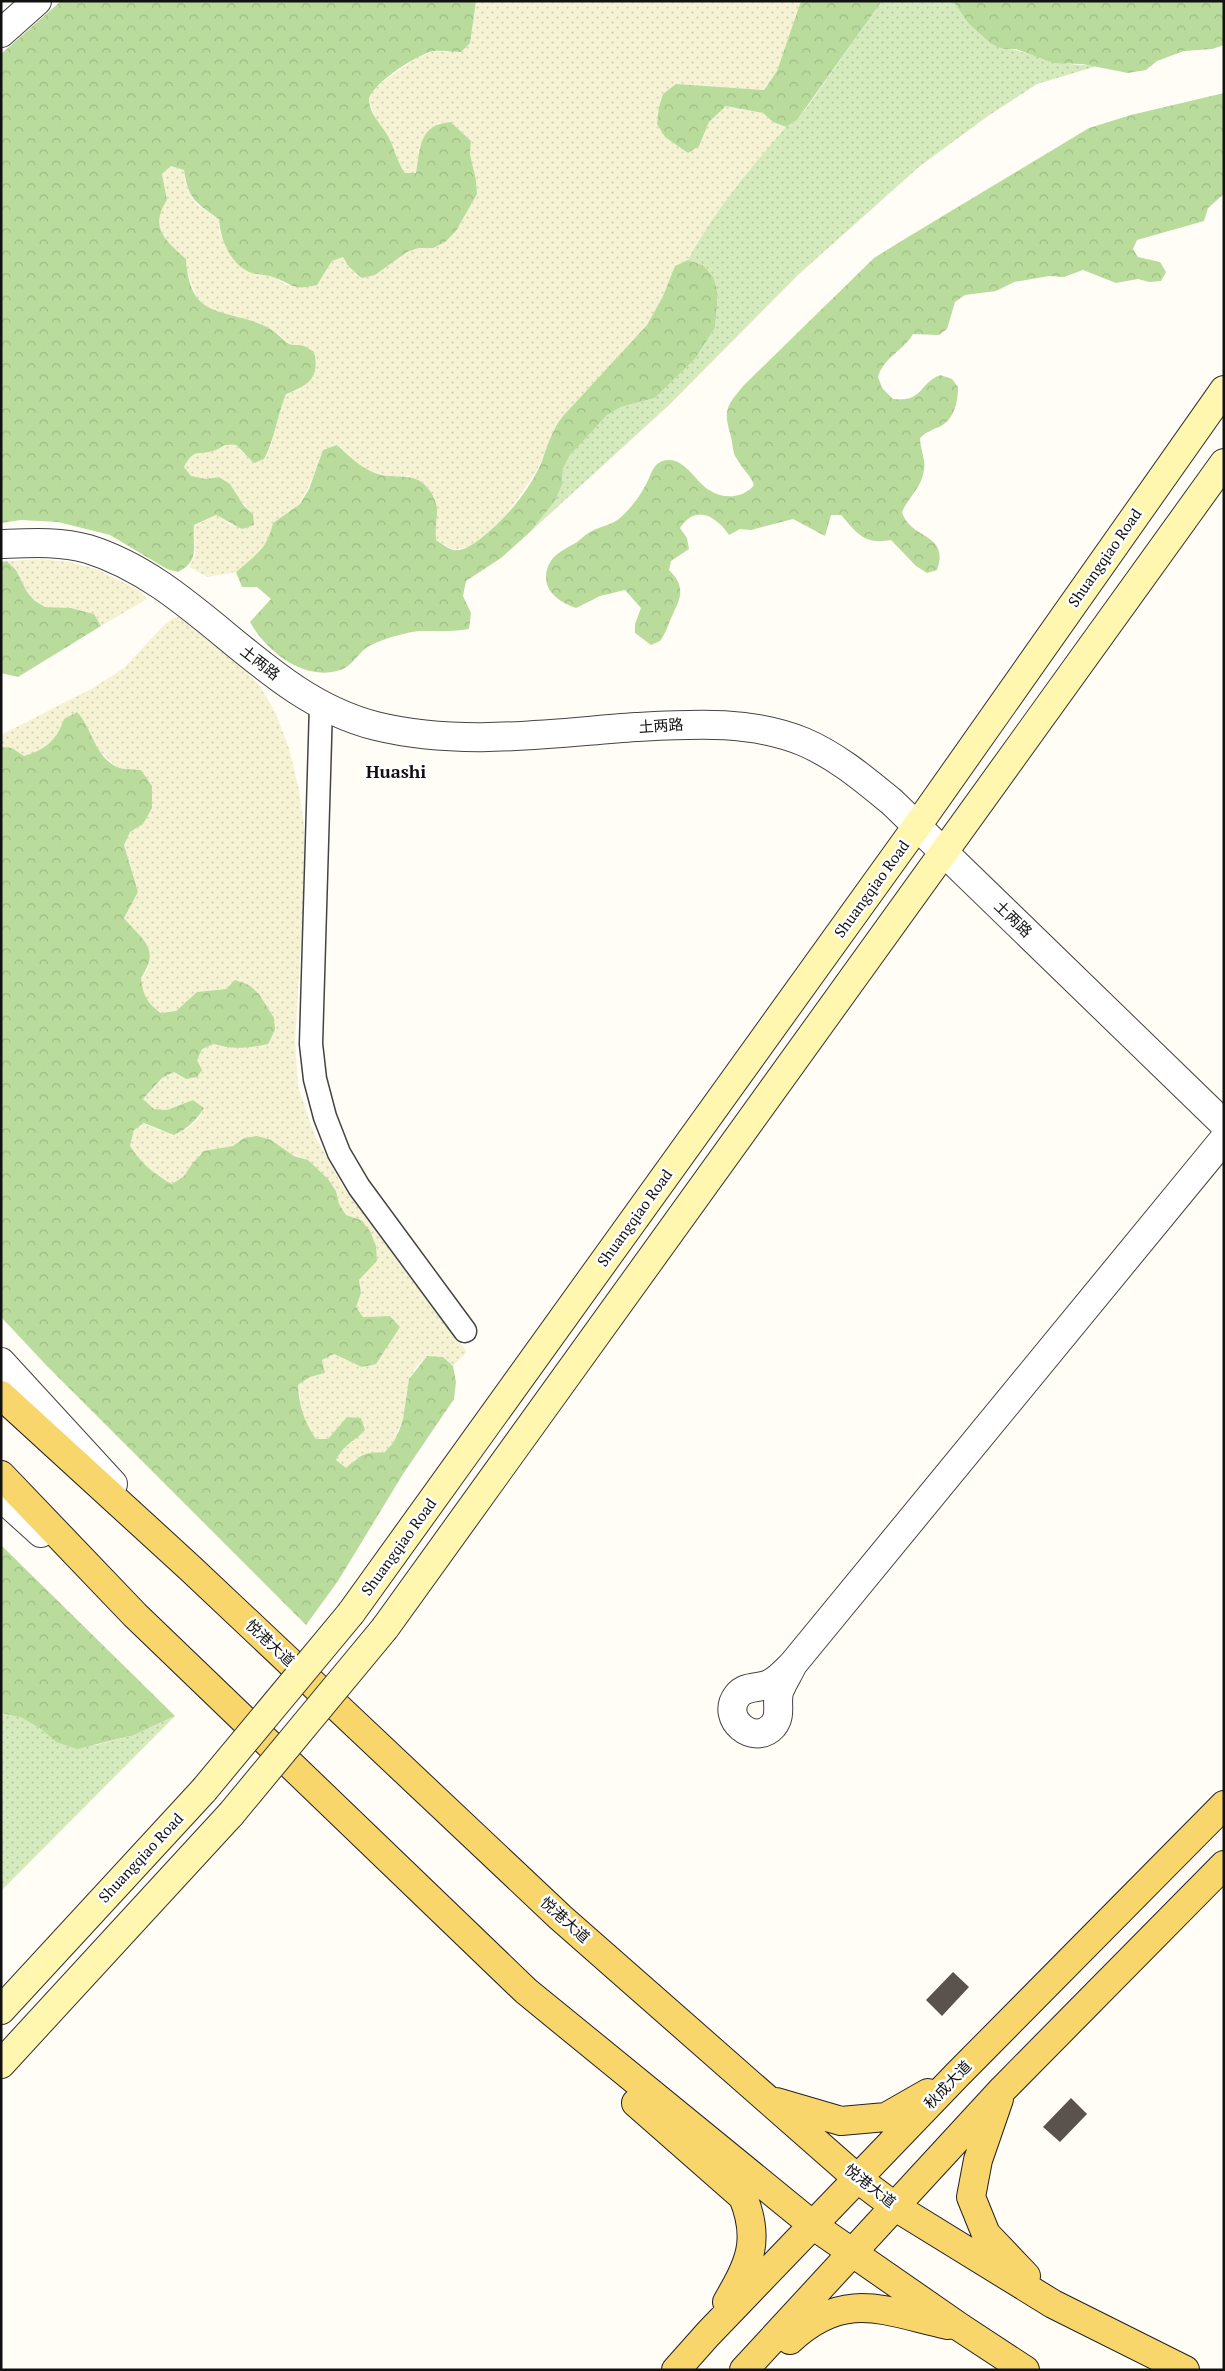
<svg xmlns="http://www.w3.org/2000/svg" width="1225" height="2371" viewBox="0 0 1225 2371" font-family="'PT Serif','Noto Sans SC',serif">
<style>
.farmland{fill:url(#farmland-dots)}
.grass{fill:url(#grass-dots)}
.forest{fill:url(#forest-crowns)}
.building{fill:#5a524d}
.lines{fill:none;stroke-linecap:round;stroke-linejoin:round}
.minor-casing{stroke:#444;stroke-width:25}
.tertiary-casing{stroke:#444;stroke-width:30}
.secondary-casing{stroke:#333;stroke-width:30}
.primary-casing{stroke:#222;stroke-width:30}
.minor{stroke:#fff;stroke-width:22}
.tertiary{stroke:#fff;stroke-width:28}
.secondary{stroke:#fff6b0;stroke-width:28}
.primary{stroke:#f9d66b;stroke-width:28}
.secondary-bridge-casing{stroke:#333;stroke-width:30;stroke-linecap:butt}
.secondary-bridge{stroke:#fff6b0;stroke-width:28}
.labels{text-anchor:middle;stroke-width:5;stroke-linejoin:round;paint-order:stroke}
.street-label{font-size:15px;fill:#111;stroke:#fff}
.quarter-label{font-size:18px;font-weight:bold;fill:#111;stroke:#fff}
</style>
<defs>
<pattern id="farmland-dots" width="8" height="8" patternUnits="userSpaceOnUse" patternTransform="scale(1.25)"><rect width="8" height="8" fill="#f6f3d4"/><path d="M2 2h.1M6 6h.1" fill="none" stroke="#d2cfb5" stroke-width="1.8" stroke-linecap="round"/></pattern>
<pattern id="grass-dots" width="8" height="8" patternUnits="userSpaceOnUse" patternTransform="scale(1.25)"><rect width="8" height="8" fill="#d5ebbd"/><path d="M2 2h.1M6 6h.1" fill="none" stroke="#b6c8a1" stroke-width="1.8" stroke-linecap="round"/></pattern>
<pattern id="forest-crowns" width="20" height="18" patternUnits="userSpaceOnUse" patternTransform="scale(1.25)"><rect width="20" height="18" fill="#b9dc9c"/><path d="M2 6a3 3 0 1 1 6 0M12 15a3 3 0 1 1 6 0" fill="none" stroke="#9ebc85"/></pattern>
</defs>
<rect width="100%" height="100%" fill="#fffdf5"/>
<path class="farmland" d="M476 1H801L777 71 763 90 676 84 699 146 709 122 726 106 763 113 773 122 786 127 733 191 703 233 688 260 675 266 663 296 647 325 563 416 554 429 542 460 533 477 506 515 492 530 468 547 454 550 436 540 435 523 437 508 409 476 393 477 376 473 361 466 337 445 316 471 300 504 273 523 269 539 260 552 236 572 207 577 189 567 195 555 194 526 216 515 231 525 253 514 219 477 206 479 191 477 184 467 190 456 203 451H214L223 445H236L243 454 271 447 279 409 286 394 301 389 304 346 291 345 277 333 235 315H223L208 308 197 298 187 271 186 259 166 241 158 225 160 210 167 200 162 174 171 166 184 170 185 182 196 204 219 219V231L225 242 263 274 275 277 286 285H317L332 261 343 257 349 267 375 275 407 252 418 248H433L456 231 477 194 476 180 470 154 471 141 451 122 438 123 419 147 416 173H405L397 162 387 135 376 119 369 101 373 89 416 58 434 51 449 52 473 19Z
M42 559 70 562 96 569 139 590 147 599 101 626 94 614 71 608 45 607 35 601 27 592 16 570 7 561Z
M183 617 232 656 260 686 275 712 289 748 299 790 304 826 305 879 295 1041 298 1086 314 1134 342 1185 467 1352 453 1366 443 1357 427 1356 417 1366 409 1379 403 1419 393 1443 384 1453 356 1458 346 1469 336 1460 342 1448 355 1441 316 1439 307 1426 302 1412 298 1385 310 1377 325 1373 322 1360 334 1354 346 1360 385 1351 390 1339 400 1327 390 1316 363 1317 355 1307 361 1293 359 1280 377 1261 361 1221 346 1215 339 1204 336 1191 308 1160 244 1138 233 1146 192 1164 184 1176 172 1184 158 1176 138 1158 130 1146 134 1130 144 1123 158 1130 187 1129 198 1119 204 1108 193 1100 167 1110 154 1109 143 1099 162 1078 174 1072 186 1079 202 1049 214 1044 227 1048 226 989 197 992 176 1011 161 1013 150 1005 142 994 141 978 149 967 132 928 124 918 138 892 124 845 130 832 143 824 141 770 118 768 64 719 60 732 51 742 38 752 24 756 12 748 1 747V735L93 688 124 668 164 625 173 618Z"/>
<path class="grass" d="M882 1H953L968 23 991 44 1069 64 1097 66 1037 84 988 116 920 166 799 274 668 406 530 532 555 501 562 485 563 469 570 455 581 442 607 415 621 407 655 398 695 359 715 328 718 294 712 277 703 265 688 260C714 211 750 169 786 127L797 120 805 110Z
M1 1713 22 1718 41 1729 56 1742 96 1745 134 1735 175 1716 1 1891Z"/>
<path class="forest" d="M61 1H476L470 43 461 52C452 52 443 50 434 51 419 53 369 85 369 101 370 115 383 126 389 138 395 150 397 162 405 173H416C420 148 419 124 451 122L471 141 470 154 476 180 477 194 456 231 445 242 433 248H418L407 252 375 275 362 278 349 267 343 257 332 261 317 285C293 291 294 285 273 277 265 274 254 275 247 271 229 261 220 238 219 219 196 203 188 199 184 170L171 166 162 174 167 200C149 228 165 240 186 259 190 321 223 307 265 326 274 330 281 338 289 344 294 346 299 344 304 346 307 347 311 350 314 352 320 378 309 385 286 394 277 415 275 439 264 459L254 463 236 445C218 444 225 448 213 451 197 456 195 447 184 467L191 476 206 479 219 477 230 484 244 506 253 514 254 525 242 529 216 515 194 525C192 547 201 560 178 572L167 569 110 535 58 522 21 520 1 523V54Z
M801 1H882L797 120 786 127 773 122 763 113 726 106 709 122 699 146 688 153 665 137 657 124 659 107 663 94 676 84 764 90 777 71Z
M953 1H1224V45L1212 49 1184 51 1157 61 1146 70 1128 73 1082 64 1054 63 1016 49H1004L991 44 968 23Z
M1224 93V194L1208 208 1204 221 1137 240 1133 249 1138 257 1160 262 1166 272 1161 281 1149 282 1138 279 1116 283 1083 270 1064 277 1049 276 1014 282 996 291 965 295 955 302 947 329 939 335 913 334C903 351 884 357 878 377L882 388 893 399C924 402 917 385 940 375L952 379 958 387C958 401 955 418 941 426 932 430 927 431 920 438 920 448 926 460 924 470 922 487 908 498 902 512 910 540 950 532 937 570L927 573 916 566 891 540C864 545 857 533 841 515H831L825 536 793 519 751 530 740 529 729 535C716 516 696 504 680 528L687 538 689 549 671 561 669 570C686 587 681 597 672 616 668 625 666 633 660 641L651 645 635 633V624L641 608 625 590 600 596 576 608C562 603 546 594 546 577 547 556 562 551 577 542 582 538 587 533 592 531 602 526 612 525 620 518 629 510 638 499 644 488 651 478 651 462 667 460 685 458 696 482 709 490 724 500 744 498 754 485 750 474 742 469 737 459 732 452 733 445 731 437 723 409 726 407 744 385L874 258 903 240 1089 128 1131 115Z
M688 260 703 265 713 277 718 294 715 328 695 359 655 398 621 407 607 415 570 455 563 469 562 485 555 501 530 532 501 558 466 581 463 596 471 613 469 629C452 632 437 631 420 631 408 632 394 636 383 640 378 642 370 645 366 648 357 655 351 667 340 670 304 682 266 651 250 622L271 599 257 587H242L236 572C255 555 267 550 273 523L300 504 309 489 323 450 337 445C349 456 360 467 375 473 396 481 415 469 430 491 433 495 437 504 437 509 437 520 435 529 436 540 441 543 447 548 453 550 463 552 473 544 480 539 505 520 530 490 542 461 548 444 552 430 563 416L647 325 663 296 675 266Z
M7 561 16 570 27 592 35 601 45 607 71 608 94 614 101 626 18 677 1 673V562Z
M77 712C93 729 94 756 117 767 123 770 134 769 141 770L152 786V808L143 824 130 832 124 845 138 892 124 918C143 941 161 948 141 978 143 995 147 1003 161 1013L176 1011 197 992 226 989 235 980 249 985 259 994 274 1018 275 1030 268 1044C249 1048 233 1050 214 1044L202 1049 197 1060 202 1070 197 1077 186 1079 174 1072 162 1078 143 1099 154 1109 167 1110 193 1100 204 1108C196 1121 188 1128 174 1135L144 1123 134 1130 130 1146C140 1162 155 1175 172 1184L184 1176 192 1164 204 1151 233 1146 244 1138 257 1136 271 1140 294 1156 308 1160 328 1179 336 1191 339 1204 346 1215 361 1220 370 1231 376 1246 377 1261 359 1280 361 1293 356 1307 363 1317 390 1316 400 1327 376 1364 362 1367 334 1354 322 1360 325 1373 310 1377 298 1385C299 1405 304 1422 316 1439H328L347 1417 361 1418 365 1430C353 1443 344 1444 336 1460L346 1468C360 1456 364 1451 384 1453L393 1443 399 1431 403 1419 409 1379 427 1356 443 1357 453 1366 456 1382 454 1399 403 1474 338 1581 306 1625 47 1366 1 1317V747L12 748 24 756C45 750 57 740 64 719Z
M1 1545 175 1716 134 1735 77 1749 56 1742 41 1729 22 1718 1 1713Z"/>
<path class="building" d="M953 1972 969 1987 942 2016 926 2000Z
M1071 2098 1087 2114 1060 2142 1043 2127Z"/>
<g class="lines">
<defs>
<path id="minor" d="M321 706 311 1044 315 1079 325 1117 339 1153 359 1187 465 1331"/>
<path id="tertiary" d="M1 33 37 1
M1 544C30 543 60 541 88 549 198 583 263 698 376 726 461 747 550 733 636 727 693 724 751 720 804 742 837 756 865 780 892 802L1224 1124
M1 1362 113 1484
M1 1497 41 1533
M793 1664C786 1671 778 1680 769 1684 758 1689 745 1685 737 1696 720 1719 754 1747 773 1726 782 1715 776 1704 779 1692 782 1683 789 1673 793 1664L1224 1139"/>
<path id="secondary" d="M351 1613 917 826 1224 390
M385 1628 1224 463
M1 2010 204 1790
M1 2064 231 1814"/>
<path id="primary" d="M1 1395 190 1568 560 1917 858 2179 894 2206 1053 2304 1185 2370
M1 1475 135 1615 526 1991 814 2226 961 2328 1025 2370
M999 2099 978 2160 971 2197 986 2234 1026 2276
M776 2102 841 2121 886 2117 928 2093
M636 2103 743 2197C761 2241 749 2264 727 2302
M790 2340C845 2289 884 2311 948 2325
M676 2370 708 2334 957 2075 1224 1805
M744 2370 1003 2089 1224 1865"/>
</defs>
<use href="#minor" class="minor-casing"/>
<use href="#tertiary" class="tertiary-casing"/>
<use href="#secondary" class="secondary-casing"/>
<use href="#primary" class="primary-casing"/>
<use href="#minor" class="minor"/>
<use href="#tertiary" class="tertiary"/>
<use href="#secondary" class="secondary"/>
<use href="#primary" class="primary"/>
<defs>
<path id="secondary-bridge" d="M204 1790 351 1613
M231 1814 385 1628"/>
</defs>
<use href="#secondary-bridge" class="secondary-bridge-casing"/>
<use href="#secondary-bridge" class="secondary-bridge"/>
</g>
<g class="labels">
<g class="street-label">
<text transform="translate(1105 558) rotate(-55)" y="5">Shuangqiao Road</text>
<text transform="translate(260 663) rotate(38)" y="5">土两路</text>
<text transform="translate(661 726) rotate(-4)" y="5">土两路</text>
<text transform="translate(872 889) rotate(-54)" y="5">Shuangqiao Road</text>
<text transform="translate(1013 919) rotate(44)" y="5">土两路</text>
<text transform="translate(635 1218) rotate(-54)" y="5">Shuangqiao Road</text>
<text transform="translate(399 1547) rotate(-54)" y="5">Shuangqiao Road</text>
<text transform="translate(270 1643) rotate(43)" y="5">悦港大道</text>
<text transform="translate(141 1858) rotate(-47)" y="5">Shuangqiao Road</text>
<text transform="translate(565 1920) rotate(42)" y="5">悦港大道</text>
<text transform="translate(948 2085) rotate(-46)" y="5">秋成大道</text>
<text transform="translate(870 2186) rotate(38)" y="5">悦港大道</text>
</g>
<g class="quarter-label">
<text x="396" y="778">Huashi</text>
</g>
</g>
<rect width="1225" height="2371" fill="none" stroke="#111111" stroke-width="5"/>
</svg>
